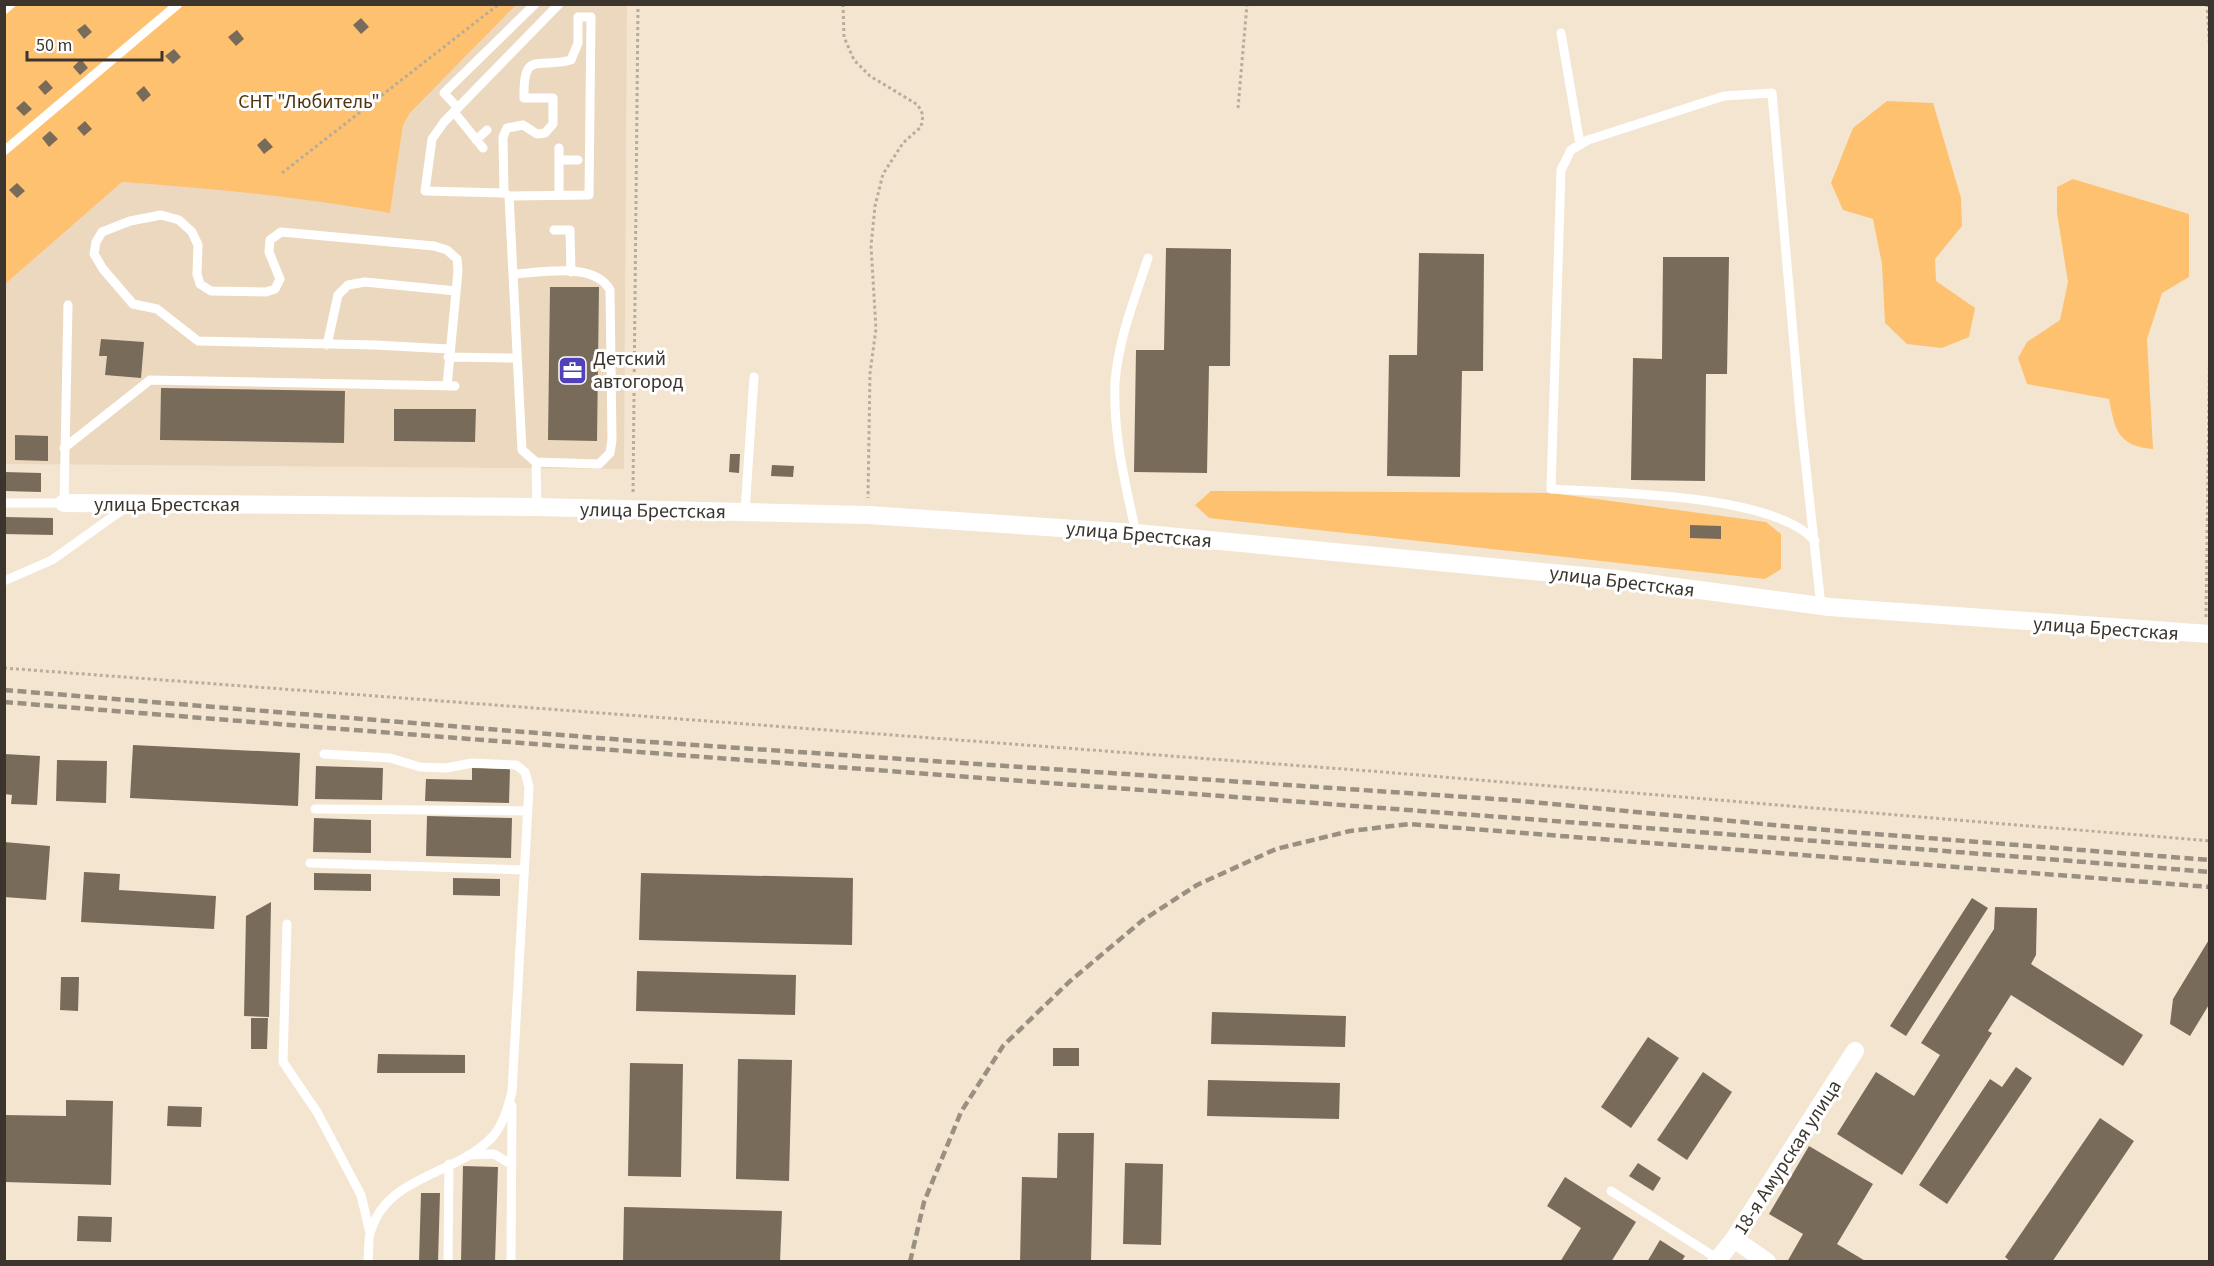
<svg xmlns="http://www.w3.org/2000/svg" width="2214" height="1266" viewBox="0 0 2214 1266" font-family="'Source Sans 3',sans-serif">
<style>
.built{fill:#ecd8bf}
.green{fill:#fec170}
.building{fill:#796b5a}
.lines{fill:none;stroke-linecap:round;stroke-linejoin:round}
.path{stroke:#b8ac9b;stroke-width:3;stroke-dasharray:3 3;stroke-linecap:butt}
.service{stroke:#fff;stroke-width:9}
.minor{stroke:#fff;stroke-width:18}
.rail{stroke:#9a9082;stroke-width:4.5;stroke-dasharray:9 4.5;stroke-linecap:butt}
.labels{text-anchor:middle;stroke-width:6;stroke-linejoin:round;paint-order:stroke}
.park-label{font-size:20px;fill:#4f3510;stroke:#fff}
.poi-label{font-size:20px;fill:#3b352d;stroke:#fff;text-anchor:start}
.street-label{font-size:20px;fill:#3b352d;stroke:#fff}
</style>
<rect width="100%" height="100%" fill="#f4e5d1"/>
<path class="built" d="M516 5H627L624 469 5 464 4 284 121 182 229 189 313 199 390 213 403 125 410 113Z"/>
<path class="green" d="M5 5H516L410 113 403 125 390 213C300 197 212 188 122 182L5 284Z
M1887 101 1933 103 1961 198 1962 226 1935 259 1936 281 1975 308 1969 337 1942 348 1907 344 1885 323 1882 264 1873 219 1843 210 1831 183 1853 128Z
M2073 179 2189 214V277L2162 293 2147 339 2153 449C2117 446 2115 429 2109 399L2027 384 2018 358 2027 342 2060 320 2068 282 2057 213V187Z
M1211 491 1552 493 1766 522 1781 534V569L1765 579 1209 518 1195 505Z"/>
<path class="building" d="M361 18 369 27 361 34 353 25Z
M85 24 92 32 84 39 77 30Z
M237 30 244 39 236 46 228 37Z
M174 49 181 57 173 64 165 56Z
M81 59 88 68 80 75 73 67Z
M46 80 53 88 45 95 38 87Z
M144 86 151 95 143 102 136 93Z
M24 101 32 109 24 116 16 108Z
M85 121 92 129 84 136 77 128Z
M50 131 58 139 49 147 42 138Z
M265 138 273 147 264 154 257 145Z
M17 183 25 191 17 198 9 190Z
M1166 248 1231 249 1230 366H1209L1207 473 1134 472 1136 350H1164Z
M1419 253 1484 254 1483 371H1462L1460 477 1387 476 1389 355H1417Z
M1663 257H1729L1727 374H1706L1705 481 1631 480 1633 358 1662 359Z
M550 287H599L597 441 548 440Z
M101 339 144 342 141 378 105 375 107 356H99Z
M161 388 345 391 344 443 160 440Z
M394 409H476L475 442 394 441Z
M15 435 48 436V461L15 460Z
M730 454H740L739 473 729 472Z
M772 465 794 466 793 477 771 476Z
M4 472 41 473V492L4 491Z
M4 517 53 518V535L4 534Z
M1690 525 1721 526V539L1690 538Z
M133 745 300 753 298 806 130 798Z
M4 754 40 756 37 805 11 804 12 795 4 794Z
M57 760 107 761 106 803 56 801Z
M316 766 383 768 382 800 315 799Z
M472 768 510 769 509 803 425 801 426 779 472 780Z
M427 816 512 818 511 858 426 856Z
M314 818 371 820V853L313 852Z
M4 842 50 846 46 900 4 897Z
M84 872 120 874 119 890 216 896 214 929 81 922Z
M314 873 371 874V891L314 890Z
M641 873 853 878 852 945 639 940Z
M453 878 500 879V896L453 895Z
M1972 898 1988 908 1906 1036 1890 1026Z
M271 902 269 1017 244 1016 246 916Z
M1995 907 2037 908 2036 955 2031 964 2143 1035 2123 1066 2011 995 1988 1031 1992 1033 1902 1175 1837 1134 1876 1072 1914 1096 1940 1055 1921 1043 1994 929Z
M2210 938V1003L2190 1036 2170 1024 2173 999Z
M637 971 796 975 795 1015 636 1011Z
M61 977H79L78 1011 60 1010Z
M1212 1012 1346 1016 1345 1047 1211 1044Z
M251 1018H268L267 1049H251Z
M1648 1037 1679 1058 1631 1128 1601 1107Z
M1053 1048H1079V1066H1053Z
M378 1054 465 1055V1073H377Z
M738 1059 792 1060 789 1181 736 1179Z
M630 1063 683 1064 681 1177 628 1176Z
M2016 1067 2032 1078 1947 1204 1919 1185 1990 1079 2002 1087Z
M1703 1072 1732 1092 1687 1160 1657 1140Z
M1208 1080 1340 1083 1339 1119 1207 1116Z
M66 1100 113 1101 111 1185 4 1182V1115L66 1116Z
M168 1106 202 1107 201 1127 167 1126Z
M2100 1118 2134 1141 2052 1262H2011L2005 1257Z
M1058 1133H1094L1091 1262H1020L1022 1177 1057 1178Z
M1809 1146 1873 1184 1837 1244 1867 1262H1787L1803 1234 1769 1214Z
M1125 1163 1163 1164 1161 1245 1123 1244Z
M1638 1163 1661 1178 1653 1191 1629 1176Z
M463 1166 498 1167 495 1262H461Z
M1565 1177 1636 1222 1611 1262H1560L1581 1228 1547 1206Z
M421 1193H440L438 1262H419Z
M624 1207 782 1211 780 1262H623Z
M78 1216 112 1217 111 1242 77 1241Z
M1660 1240 1685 1256 1681 1262H1647Z"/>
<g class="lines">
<path class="path" d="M843 4 844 37 854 60 870 76 918 105 923 115 921 127 903 143 883 174 875 206 871 246 876 329 870 373 868 498
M2207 4 2210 54
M1238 108 1247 4
M282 173 499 4
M633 492 638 4
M2206 617 2210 319
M4 668 1383 772 2210 841"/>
<path class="service" d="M4 10 11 4
M1561 33 1580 144
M458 108 444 93 535 4
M454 112 483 148
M476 140 487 130
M4 151 178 4
M559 160H578
M504 193 503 137 507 128 523 125 537 134 545 133 553 124V98H524C523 50 537 69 571 60L578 43V17H591L589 195 509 196 504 193 425 191 432 139 444 122 559 4
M559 195V148
M509 196 522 450 536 462 599 464 610 453 612 440 610 290C594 261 541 273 513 274
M554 230H570L571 272
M327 345 338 295 348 285 365 282 456 291
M448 357 515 358
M447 386 458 271 457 259 447 250 434 246 281 232 270 240 269 252 280 279 275 289 266 292 211 291 200 284 197 274 198 245 192 232 179 220 161 215 130 221 102 232 96 242 94 254 103 269 133 304 157 309 198 341 375 345 449 349
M64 448 150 380 455 386
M536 462 537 507
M4 503H64L68 305
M745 512 754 377
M1136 533C1125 483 1113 434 1115 383 1118 340 1135 298 1148 258
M1815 541C1775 494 1613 493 1551 489L1561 170 1571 150 1588 140 1724 96 1772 93 1800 413 1821 606
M4 581 52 560 122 510 129 508
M324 754 390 758 420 767 446 768 472 763 516 765 525 772 529 787 512 1092C508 1107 504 1122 494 1135 460 1175 385 1174 370 1234 368 1242 369 1253 368 1262
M315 809 527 811
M310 863 524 870
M287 924 283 1062 317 1112 361 1195 370 1233
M468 1155 494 1154 512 1165
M1611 1191 1718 1259
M511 1259 512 1106
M448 1262 449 1164"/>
<path class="minor" d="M64 503 537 507 868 515 1136 533 1616 579 1829 607 2210 634
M1734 1239 1767 1262
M1716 1262 1734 1239 1855 1051"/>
<path class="rail" d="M4 690 636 741 1510 800 1837 831 2210 860
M4 702C739 762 1475 813 2210 872
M910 1262 924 1202 961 1112 1003 1046 1069 982 1143 920 1197 885 1276 849 1350 831 1409 824 2210 887"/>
</g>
<defs>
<symbol id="office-square" viewBox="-11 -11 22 22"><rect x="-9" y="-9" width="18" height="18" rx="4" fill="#5142b9" stroke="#fff"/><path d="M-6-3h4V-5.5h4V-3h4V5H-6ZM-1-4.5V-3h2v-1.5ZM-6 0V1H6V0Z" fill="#fff"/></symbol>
</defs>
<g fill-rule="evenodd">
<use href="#office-square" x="556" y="354" width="33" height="33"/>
</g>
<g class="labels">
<g class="park-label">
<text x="309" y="108">СНТ "Любитель"</text>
</g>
<g class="poi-label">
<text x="593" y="365">Детский<tspan x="593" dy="23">автогород</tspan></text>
</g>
<g class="street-label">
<text x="167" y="511">улица Брестская</text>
<text transform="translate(653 510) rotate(1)" y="7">улица Брестская</text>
<text transform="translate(1139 534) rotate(5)" y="7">улица Брестская</text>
<text transform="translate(1622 581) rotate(7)" y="7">улица Брестская</text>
<text transform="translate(2106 628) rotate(4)" y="7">улица Брестская</text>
<text transform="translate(1787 1157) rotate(-57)" y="7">18-я Амурская улица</text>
</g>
</g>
<rect width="2214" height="1266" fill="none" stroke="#3b352d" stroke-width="12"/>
<path d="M27 51v9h135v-9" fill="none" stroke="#3b352d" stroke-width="3"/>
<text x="36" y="51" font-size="18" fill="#3b352d" stroke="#ffffff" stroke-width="4.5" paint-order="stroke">50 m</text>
</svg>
